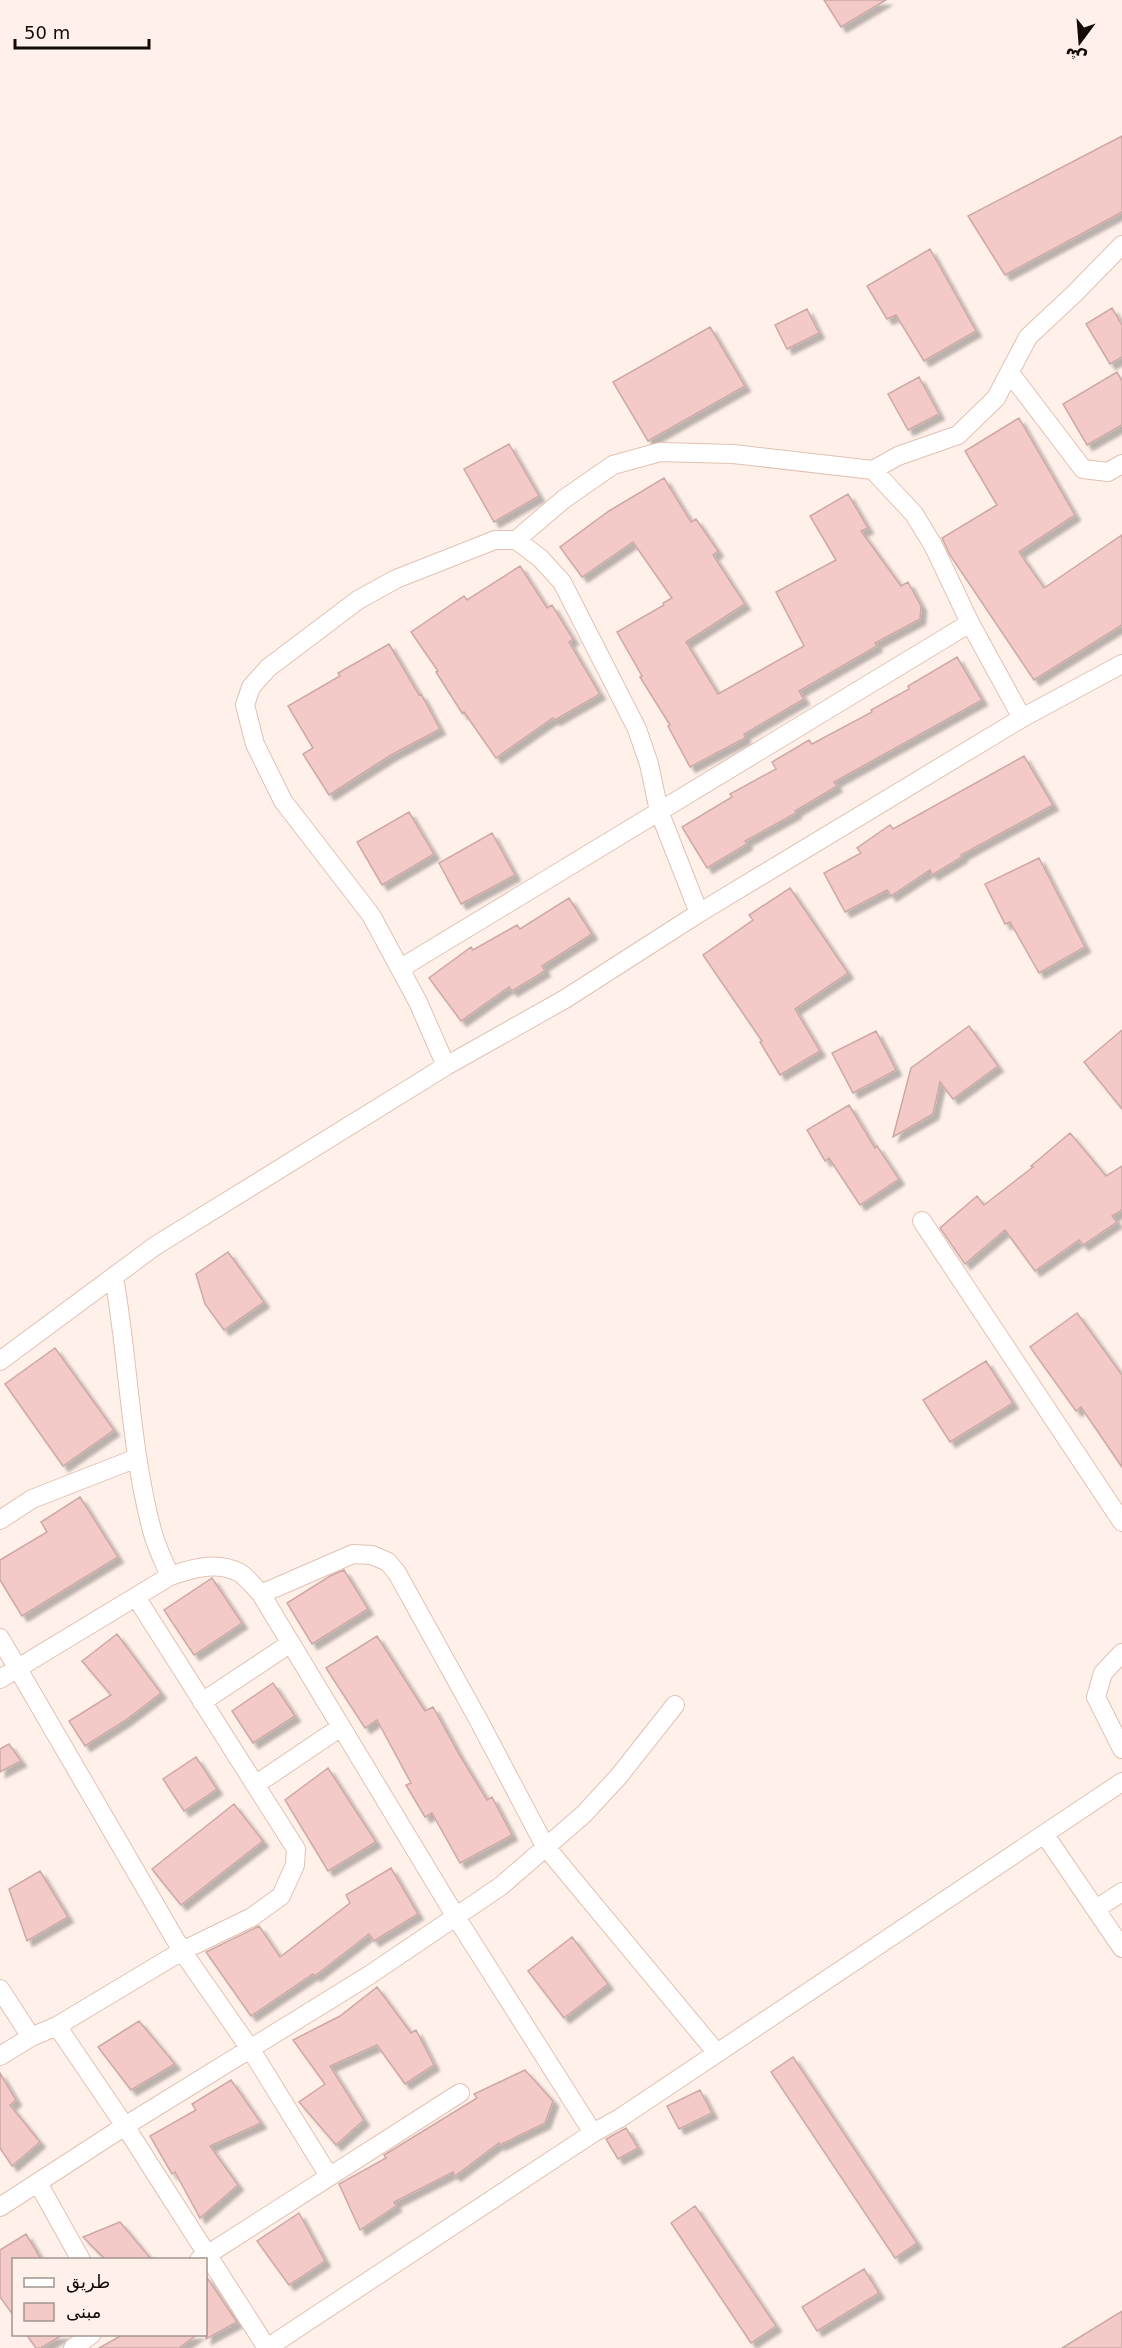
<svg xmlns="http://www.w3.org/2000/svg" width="1122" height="2348" viewBox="0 0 1122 2348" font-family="'DejaVu Sans','Noto Sans Arabic',sans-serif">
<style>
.building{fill:#f3cac7;stroke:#cda9a6;stroke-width:1.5;filter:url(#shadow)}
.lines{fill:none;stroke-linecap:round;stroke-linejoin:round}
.street-casing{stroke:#e2c1b2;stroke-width:20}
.street{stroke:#fff;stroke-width:18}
</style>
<defs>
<filter id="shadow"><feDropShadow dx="5.5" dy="5.5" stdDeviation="1.5" flood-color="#0004"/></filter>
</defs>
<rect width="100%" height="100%" fill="#fff1ea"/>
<path class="building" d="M824 0H886L841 27Z
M1122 136V212L1005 275 968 216Z
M930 249 976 331 924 361 896 315 887 319 867 286Z
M1112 308 1122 325V357L1110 364 1086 324Z
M807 309 819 333 787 349 775 325Z
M710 327 745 386 648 441 613 382Z
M1117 372 1122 381V425L1087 445 1063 404Z
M919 377 939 414 908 430 888 394Z
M1019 418 1075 515 1019 552 1044 588 1122 535V625L1034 680 950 555 942 538 997 505 965 451Z
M509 444 539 496 494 522 464 469Z
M664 478 691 522 696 519 718 551 713 555 745 604 686 642 718 694 804 646 776 592 836 560 810 516 848 494 868 528 861 531 901 586 908 582 921 606 920 619 875 643 877 646 799 691 804 699 744 734 745 738 690 767 668 726 670 725 640 677 642 676 617 632 664 605 663 603 672 598 633 542 582 577 560 547 609 511Z
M520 566 547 608 552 605 573 639 569 642 600 694 555 720 553 718 496 758 464 712 462 713 436 672 438 671 411 632 464 596 467 600Z
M389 644 419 695 421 694 440 729 391 755 329 795 303 754 313 748 288 706 340 676 338 673Z
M957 657 982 700 834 782 837 786 795 811 796 813 745 841 747 844 707 868 682 827 732 797 730 794 776 769 772 762 809 740 812 744 872 712 871 710 909 689 908 686Z
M1024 756 1053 805 961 855 962 857 932 875 930 870 891 896 887 890 845 912 824 873 861 853 857 848 890 825 893 829Z
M409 812 434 854 382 885 357 842Z
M492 833 515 875 461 904 439 863Z
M1039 858 1085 947 1039 973 1010 922 1005 924 985 884Z
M790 888 848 973 795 1009 820 1051 780 1075 760 1042 762 1041 703 955 753 920 749 915Z
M569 898 592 934 542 966 545 971 512 991 509 987 461 1021 429 978 471 947 473 950 517 925 520 929Z
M969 1026 998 1066 953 1099 940 1082 933 1114 893 1137 911 1068Z
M1122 1030V1109L1084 1062Z
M876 1031 896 1070 853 1093 832 1053Z
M849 1105 875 1148 877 1146 899 1179 860 1205 829 1158 825 1161 807 1130Z
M1070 1133 1106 1176 1122 1166V1210L1112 1216 1117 1222 1083 1245 1079 1240 1035 1271 1005 1230 965 1264 940 1228 977 1196 984 1205 1033 1167 1031 1166Z
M228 1252 264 1302 224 1330 205 1304 196 1274Z
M1077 1313 1122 1375V1467L1081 1407 1076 1411 1030 1347Z
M55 1348 114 1430 63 1466 5 1384Z
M986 1361 1013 1403 950 1442 923 1400Z
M80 1497 118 1557 22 1616 0 1580V1560L47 1532 41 1522Z
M344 1570 368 1609 312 1644 287 1603 330 1576Z
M212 1578 242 1623 194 1655 164 1610Z
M117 1634 161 1693 126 1720 85 1746 69 1721 111 1695 82 1661Z
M377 1636 425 1711 433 1707 459 1754 487 1800 492 1797 512 1835 460 1863 432 1813 425 1817 406 1785 411 1783 377 1720 365 1728 326 1668Z
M273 1683 295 1716 253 1743 232 1711Z
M9 1744 21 1761 0 1772V1749Z
M196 1757 217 1789 184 1811 163 1779Z
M328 1768 376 1842 328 1871 285 1800Z
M234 1804 263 1841 181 1905 152 1869Z
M391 1868 418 1914 374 1941 369 1934 315 1976 313 1974 251 2016 206 1952 259 1926 280 1957 350 1903 346 1895Z
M40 1871 68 1917 27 1941 9 1889Z
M572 1937 608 1984 564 2018 528 1971Z
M377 1987 411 2033 416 2030 434 2065 405 2084 377 2045 330 2066 364 2120 336 2145 299 2102 325 2084 293 2040 340 2016Z
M139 2021 175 2064 131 2090 98 2047Z
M793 2057 917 2243 895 2258 771 2072Z
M525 2070 553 2101 545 2123 500 2145 499 2143 455 2176 453 2172 394 2202 396 2206 360 2230 339 2184 386 2158 384 2155 477 2098 474 2094Z
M0 2073 16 2100 10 2105 40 2142 12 2166 0 2148Z
M231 2080 261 2123 210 2146 238 2185 200 2218 175 2172 172 2174 150 2136 196 2110 192 2104Z
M700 2090 712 2113 679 2129 667 2106Z
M626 2128 638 2148 618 2159 606 2139Z
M695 2206 776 2326 751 2343 671 2223Z
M299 2213 325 2261 289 2285 257 2241Z
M120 2222 151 2259H105L83 2237Z
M26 2234 41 2259H14V2316L0 2297V2250Z
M864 2269 879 2293 817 2331 802 2307Z
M206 2276 237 2322 206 2339Z
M1122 2311V2348H1062Z
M26 2334H64L41 2348H36Z
M124 2334H198L179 2348H99Z"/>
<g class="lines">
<defs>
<path id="street" d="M1010 373 1083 469 1108 472 1122 464
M873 470 914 514 933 545 970 623 1022 718
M516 540 564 499 613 465 660 452 733 454 873 470 898 456 958 435 996 398 1028 337 1074 294 1122 245
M401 968 970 623
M446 1066 418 1002 371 915 283 801 255 744 245 705 251 687 268 668 358 600 396 579 495 540H516L540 558 562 582 637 729 649 764 659 811 699 913
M922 1221 1122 1522
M114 1277C129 1362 130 1450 153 1534 157 1548 164 1562 170 1576
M0 1361 155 1246 446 1066 565 999 699 913 1022 718 1122 664
M0 1520 32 1499 137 1458
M261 1594 353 1554 372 1555 388 1562 397 1573 479 1721 545 1846 716 2052
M0 1638 182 1951 251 2050 329 2176
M1122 1653 1103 1673 1096 1697 1122 1749
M0 1679 170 1576C193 1568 217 1561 240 1573 248 1578 255 1588 261 1594L456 1917 593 2133
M202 1702 291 1643
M255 1785 341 1727
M1045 1835 1122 1948
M1096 1909 1122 1892
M0 1989 31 2037
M57 2026 182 1951 252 1917 281 1896 295 1865 296 1849 136 1597
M0 2056 31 2037 57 2026 125 2126 267 2348
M38 2183 81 2260
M0 2207 125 2126 368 1976 501 1886 584 1814 619 1776 675 1705
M199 2260 460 2093
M73 2348 92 2334
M267 2348 593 2133 620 2118 1122 1782"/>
</defs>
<use href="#street" class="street-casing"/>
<use href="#street" class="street"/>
</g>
<rect x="12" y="2258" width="195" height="78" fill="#fff1ea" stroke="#a1958e" stroke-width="1.5"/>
<rect x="24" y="2278" width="30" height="9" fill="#ffffff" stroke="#a1958e" stroke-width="1.5"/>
<text x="66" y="2288" font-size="18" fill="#140a05">طريق</text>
<rect x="24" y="2303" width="30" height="18" fill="#f3cac7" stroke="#a1958e" stroke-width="1.5"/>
<text x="66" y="2318" font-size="18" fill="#140a05">مبنى</text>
<g transform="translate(1080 42) rotate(196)" stroke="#fff1ea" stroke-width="4.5" paint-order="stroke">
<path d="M0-4.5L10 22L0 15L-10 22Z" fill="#140a05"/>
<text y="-9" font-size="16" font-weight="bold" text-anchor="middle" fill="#140a05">ش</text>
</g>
<path d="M15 39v9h134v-9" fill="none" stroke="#140a05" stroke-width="3"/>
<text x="24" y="39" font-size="18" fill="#140a05" stroke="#fff1ea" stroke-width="4.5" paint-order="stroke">50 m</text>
</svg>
